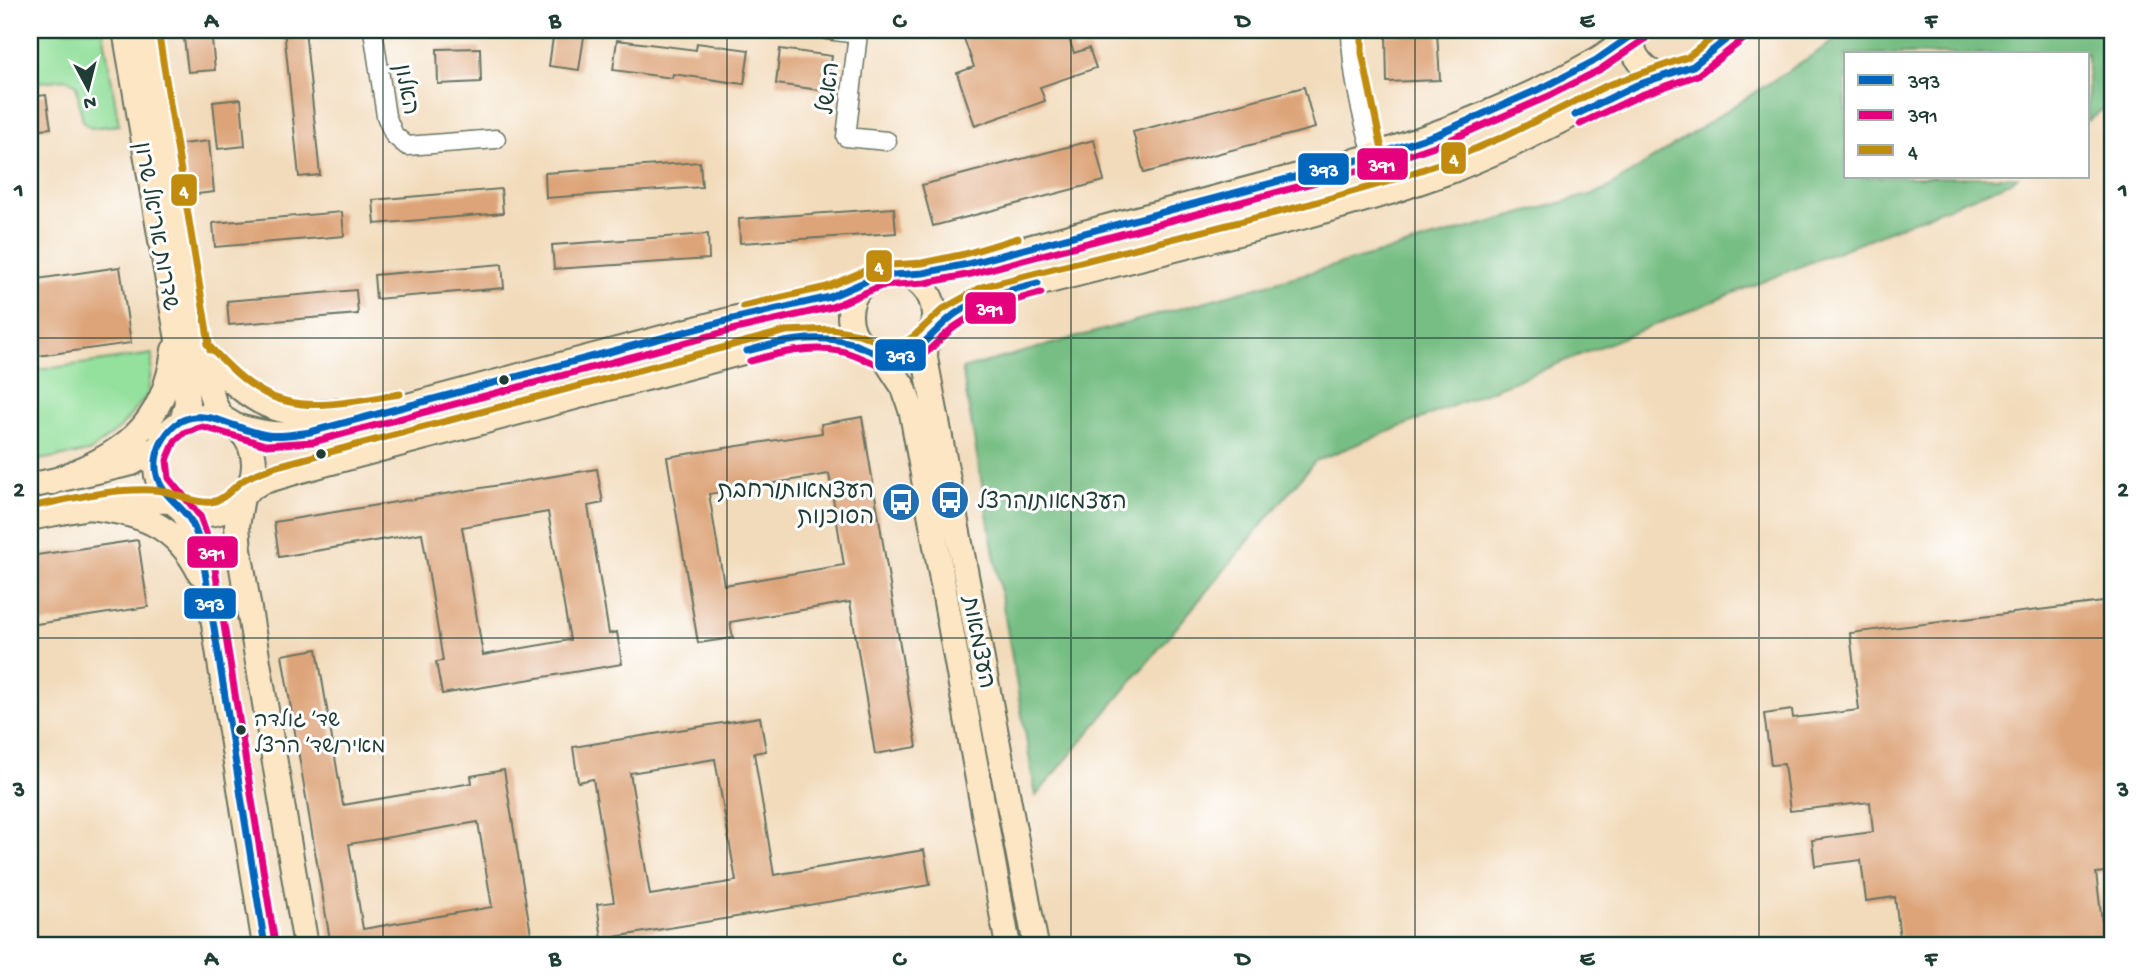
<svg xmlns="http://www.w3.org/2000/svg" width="2142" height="976" viewBox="0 0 2142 976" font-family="'Gochi Hand','Playpen Sans Hebrew',sans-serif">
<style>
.green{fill:#94e09d;stroke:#5a8e68;stroke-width:2}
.forest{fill:#77be84;stroke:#4b7e5c;stroke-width:2}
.building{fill:#dda479;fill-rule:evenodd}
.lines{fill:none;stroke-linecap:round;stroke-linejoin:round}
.street-casing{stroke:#697463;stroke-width:21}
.secondary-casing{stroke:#697463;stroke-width:28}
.street{stroke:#fff;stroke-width:18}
.secondary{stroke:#fce6c4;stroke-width:24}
.bus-1-casing{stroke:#fff;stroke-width:12}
.bus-2-casing{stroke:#fff;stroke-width:12}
.bus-3-casing{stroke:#fff;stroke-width:12}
.bus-1{stroke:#0065bd;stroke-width:7}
.bus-2{stroke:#e5007d;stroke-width:7}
.bus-3{stroke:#c18c0d;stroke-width:7}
.grid{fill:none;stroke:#1f3d34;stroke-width:2;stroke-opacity:0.55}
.bus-dot{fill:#1f3d34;stroke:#fff;stroke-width:2.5}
.labels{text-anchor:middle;stroke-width:6;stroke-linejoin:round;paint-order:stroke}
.bus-label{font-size:21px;fill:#1f3d34;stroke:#fff;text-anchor:start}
.street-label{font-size:23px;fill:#1f3d34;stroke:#fff}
.poi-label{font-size:23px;fill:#1f3d34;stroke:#fff;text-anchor:end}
.line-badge{stroke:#fff;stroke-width:2.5}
.badge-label{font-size:19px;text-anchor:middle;font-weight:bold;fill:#fff}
.neatline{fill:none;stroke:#1f3d34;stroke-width:2.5}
.grid-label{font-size:23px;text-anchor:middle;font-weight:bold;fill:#1f3d34}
</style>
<rect width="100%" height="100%" fill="#fff"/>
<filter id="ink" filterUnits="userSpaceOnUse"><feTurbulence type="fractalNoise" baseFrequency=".0143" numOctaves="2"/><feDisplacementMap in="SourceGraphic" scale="14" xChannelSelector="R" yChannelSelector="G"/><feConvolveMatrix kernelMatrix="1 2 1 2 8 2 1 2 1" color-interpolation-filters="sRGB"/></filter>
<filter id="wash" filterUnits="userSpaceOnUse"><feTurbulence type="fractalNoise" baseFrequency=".00686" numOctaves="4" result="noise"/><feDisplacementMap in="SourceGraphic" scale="28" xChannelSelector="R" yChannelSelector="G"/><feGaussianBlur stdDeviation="1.57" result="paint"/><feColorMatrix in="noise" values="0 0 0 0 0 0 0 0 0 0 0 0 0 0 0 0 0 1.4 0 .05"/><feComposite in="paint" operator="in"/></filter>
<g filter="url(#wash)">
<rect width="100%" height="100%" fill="#f2dbbb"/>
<path class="green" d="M30 30H103L119 125 91 128 83 122 76 85 67 79 30 83Z
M153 354 148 394 121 427 89 452 30 461V371Z"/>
<path class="forest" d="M1851 30H2112V102L2088 121V54H1846V177H2017L2011 182 1315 461 1036 796 962 369 1603 191Z"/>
<g id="blocks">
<path class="building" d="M183 30H211L215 70 188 72Z
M284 30H305L320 175 299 177Z
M554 30H585L579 70 549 66Z
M961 30H1066L1074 53 1089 48 1096 68 1040 87 1045 101 975 126 957 73 974 67Z
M1437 32 1440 80 1387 82 1386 35Z
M617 40 696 50 697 43 749 50 744 84 673 74 672 78 613 70Z
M480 48 481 82 438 84 437 49Z
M780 49 832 56 827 91 776 84Z
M1304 87 1315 128 1144 173 1133 132Z
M46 95 51 128 30 130V97Z
M241 99 245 146 218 149 213 102Z
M1094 140 1104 181 933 226 922 185Z
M209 141 214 192 189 195 182 144Z
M700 162 702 187 546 198 545 173Z
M501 189 503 213 375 224 373 200Z
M894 208 896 233 740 243 739 219Z
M342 212 344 236 215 247 213 223Z
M708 234 709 259 554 269 552 245Z
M502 264 504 288 376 299 374 275Z
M120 267 131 343 30 357V280Z
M356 290 358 314 229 325 227 301Z
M862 417 917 747 875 754 850 602 730 622 733 638 698 643 667 457 822 433 821 424ZM829 474 844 565 724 585 709 494Z
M597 469 603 503 588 506 609 634 617 632 622 664 442 694 436 662 443 661 422 533 279 557 274 522ZM548 512 570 640 483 655 462 527Z
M138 540 148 607 30 625V556Z
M2112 601V871L2096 873 2105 946H2025L2024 937 1945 946H1901L1895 897 1866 901 1861 860 1815 866 1812 840 1873 832 1870 802 1790 811 1784 764 1771 765 1764 714 1792 710 1793 718 1859 710 1850 633Z
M317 649 343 805 472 783 471 776 504 770 533 946H331L282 655ZM478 822 492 907 363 929 349 844Z
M760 717 766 751 754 753 774 875 924 850 930 885 602 939 597 904 614 902 593 779 578 782 573 747ZM715 759 736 881 650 895 630 773Z"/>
</g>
</g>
<g filter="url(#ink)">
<use href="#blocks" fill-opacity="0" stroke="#697463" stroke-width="2"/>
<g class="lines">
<defs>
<path id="street" d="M373 30 386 116 394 135 407 146 496 139
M827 30 858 34 846 137 887 141
M1351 30C1351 85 1369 140 1384 193"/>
<path id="secondary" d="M125 30 184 375 187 403 182 422
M147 30 204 374 216 408 224 420
M1639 30C1623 48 1642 69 1660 76L1693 66 1738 30
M850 315a42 42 0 1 1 84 0a42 42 0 1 1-84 0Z
M899 274 923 273 968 264 1373 156C1449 130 1525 101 1595 61 1609 53 1621 42 1635 34
M930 333 946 320 986 297 1309 215 1390 192 1453 170 1509 146 1612 95 1673 74
M926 339 925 358 1036 946
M200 352C252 400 268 420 343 411
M883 356 904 388 912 413 1008 946
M156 465a49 49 0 1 1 98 0a49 49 0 1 1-98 0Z
M235 426C263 434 281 437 310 432L733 319 830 297 869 280
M52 482C121 455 164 429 174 350
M30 486 132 463 159 447
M247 490 261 482 298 471 762 347C803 339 822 336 864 347
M242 497 237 526 239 550 306 946
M179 506C195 527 201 547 206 573L265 946
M87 507C138 512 176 524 200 573
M30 518C77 509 124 498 172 501"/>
</defs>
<use href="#street" class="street-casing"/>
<use href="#secondary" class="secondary-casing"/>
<use href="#street" class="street"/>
<use href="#secondary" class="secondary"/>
<defs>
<path id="bus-1" d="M1575 115 1637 85 1693 66 1738 30
M747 351C779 342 814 334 847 342 864 346 880 359 898 356 923 352 937 325 958 312 982 297 1010 290 1038 283
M265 946 202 553C199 541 196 528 189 518 178 503 161 494 157 475 154 463 157 449 164 438 191 395 231 430 267 435 281 437 296 434 310 432L733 319 830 297 878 276 923 273 968 264 1373 156 1440 133 1544 87 1596 60 1639 30"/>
<path id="bus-2" d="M1580 124 1641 95 1698 75 1745 38
M750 361C779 353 810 345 840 351 861 355 879 371 901 366 925 361 937 339 956 326 982 308 1011 301 1041 293
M275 944 212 550 200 516 169 478 167 460 175 441 185 432 203 427 266 445 313 442 736 329 832 307 881 286 925 283 971 274 1376 166 1443 143 1549 96 1601 69 1645 39"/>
<path id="bus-3" d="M158 30 210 350
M1362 30V53L1383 154
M743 306 827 287 876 266 922 263 965 254 1018 238
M207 344C224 361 240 379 261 391 302 416 356 400 400 394
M30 507C70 499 112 488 153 490 173 490 192 504 211 502 226 500 234 485 247 478 256 473 267 470 277 466L786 331 832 329 859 334 886 345H901L913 337 943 309 982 287 1306 205 1387 182 1449 160 1505 136 1608 85 1688 57 1722 30"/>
</defs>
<use href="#bus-1" class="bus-1-casing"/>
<use href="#bus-2" class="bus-2-casing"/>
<use href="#bus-3" class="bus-3-casing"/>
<use href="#bus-1" class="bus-1"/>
<use href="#bus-2" class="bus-2"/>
<use href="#bus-3" class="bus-3"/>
</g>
</g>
<path class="grid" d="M383 30V946M727 30V946M1071 30V946M1415 30V946M1759 30V946M30 338H2112M30 638H2112"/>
<defs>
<symbol id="bus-disc" viewBox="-11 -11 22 22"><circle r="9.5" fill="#1f6fb2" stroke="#fff"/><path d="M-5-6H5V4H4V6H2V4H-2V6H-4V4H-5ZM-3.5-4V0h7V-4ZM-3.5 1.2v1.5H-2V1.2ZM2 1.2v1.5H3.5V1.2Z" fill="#fff"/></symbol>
</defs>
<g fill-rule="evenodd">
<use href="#bus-disc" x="928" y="478" width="44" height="44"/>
<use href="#bus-disc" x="879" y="480" width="44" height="44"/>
</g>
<g class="bus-dot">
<circle cx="504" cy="380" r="6"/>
<circle cx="321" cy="454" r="6"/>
<circle cx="241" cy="730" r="6"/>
</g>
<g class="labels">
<g class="bus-label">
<text x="254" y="726">שד׳ גולדה<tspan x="254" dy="26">מאיר/שד׳ הרצל</tspan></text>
</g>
<g class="street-label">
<text transform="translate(827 88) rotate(-83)" y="8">האשל</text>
<text transform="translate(408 89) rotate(79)" y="8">האלון</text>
<text transform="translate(158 226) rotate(80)" y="8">שדרות אריאל שרון</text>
<text transform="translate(980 642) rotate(79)" y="8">העצמאות</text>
</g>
<g class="poi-label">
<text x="874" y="497">העצמאות/רחבת<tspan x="874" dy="26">הסוכנות</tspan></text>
<text x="977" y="508" text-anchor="start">העצמאות/הרצל</text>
</g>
</g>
<g class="line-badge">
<rect x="1440" y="141" width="27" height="34" rx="7" fill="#c18c0d"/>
<rect x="1356" y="147" width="53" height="34" rx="7" fill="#e5007d"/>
<rect x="1297" y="152" width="53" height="34" rx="7" fill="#0065bd"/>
<rect x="170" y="173" width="28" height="34" rx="7" fill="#c18c0d"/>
<rect x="865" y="249" width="28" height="34" rx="7" fill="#c18c0d"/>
<rect x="964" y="291" width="53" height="34" rx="7" fill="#e5007d"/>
<rect x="874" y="338" width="53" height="34" rx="7" fill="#0065bd"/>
<rect x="186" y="535" width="53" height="34" rx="7" fill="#e5007d"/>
<rect x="183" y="587" width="54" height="33" rx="7" fill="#0065bd"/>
</g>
<g class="badge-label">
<text x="1454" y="165">4</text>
<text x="1382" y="171">391</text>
<text x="1324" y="176">393</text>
<text x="184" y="197">4</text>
<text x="879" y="273">4</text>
<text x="990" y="315">391</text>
<text x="901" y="362">393</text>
<text x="212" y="559">391</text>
<text x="210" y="610">393</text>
</g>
<rect width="2142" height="976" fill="none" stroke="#fff" stroke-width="77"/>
<rect x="1844" y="52" width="245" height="126" fill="#ffffff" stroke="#a5b1ae" stroke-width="2"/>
<rect x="1858" y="75" width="35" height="10" fill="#0065bd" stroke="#a5b1ae" stroke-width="2"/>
<text x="1908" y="88" font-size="21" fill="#1f3d34">393</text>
<rect x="1858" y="110" width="35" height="10" fill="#e5007d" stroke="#a5b1ae" stroke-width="2"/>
<text x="1908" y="122" font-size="21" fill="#1f3d34">391</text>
<rect x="1858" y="145" width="35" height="10" fill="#c18c0d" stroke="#a5b1ae" stroke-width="2"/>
<text x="1908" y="158" font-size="21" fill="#1f3d34">4</text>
<g transform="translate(88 88) rotate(173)" stroke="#ffffff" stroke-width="5" paint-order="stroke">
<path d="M0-5L12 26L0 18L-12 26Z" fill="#1f3d34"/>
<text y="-10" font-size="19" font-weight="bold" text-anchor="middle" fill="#1f3d34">N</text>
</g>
<rect x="38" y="38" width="2066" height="899" class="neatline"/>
<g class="grid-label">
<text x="211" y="27">A</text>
<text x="555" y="27">B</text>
<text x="899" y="27">C</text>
<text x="1243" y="27">D</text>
<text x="1587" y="27">E</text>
<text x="1931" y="27">F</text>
<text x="19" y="196">1</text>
<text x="2123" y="196">1</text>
<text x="19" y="496">2</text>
<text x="2123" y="496">2</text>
<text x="19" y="796">3</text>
<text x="2123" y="796">3</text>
<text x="211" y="965">A</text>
<text x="555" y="965">B</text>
<text x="899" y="965">C</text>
<text x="1243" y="965">D</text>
<text x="1587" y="965">E</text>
<text x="1931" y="965">F</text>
</g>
</svg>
